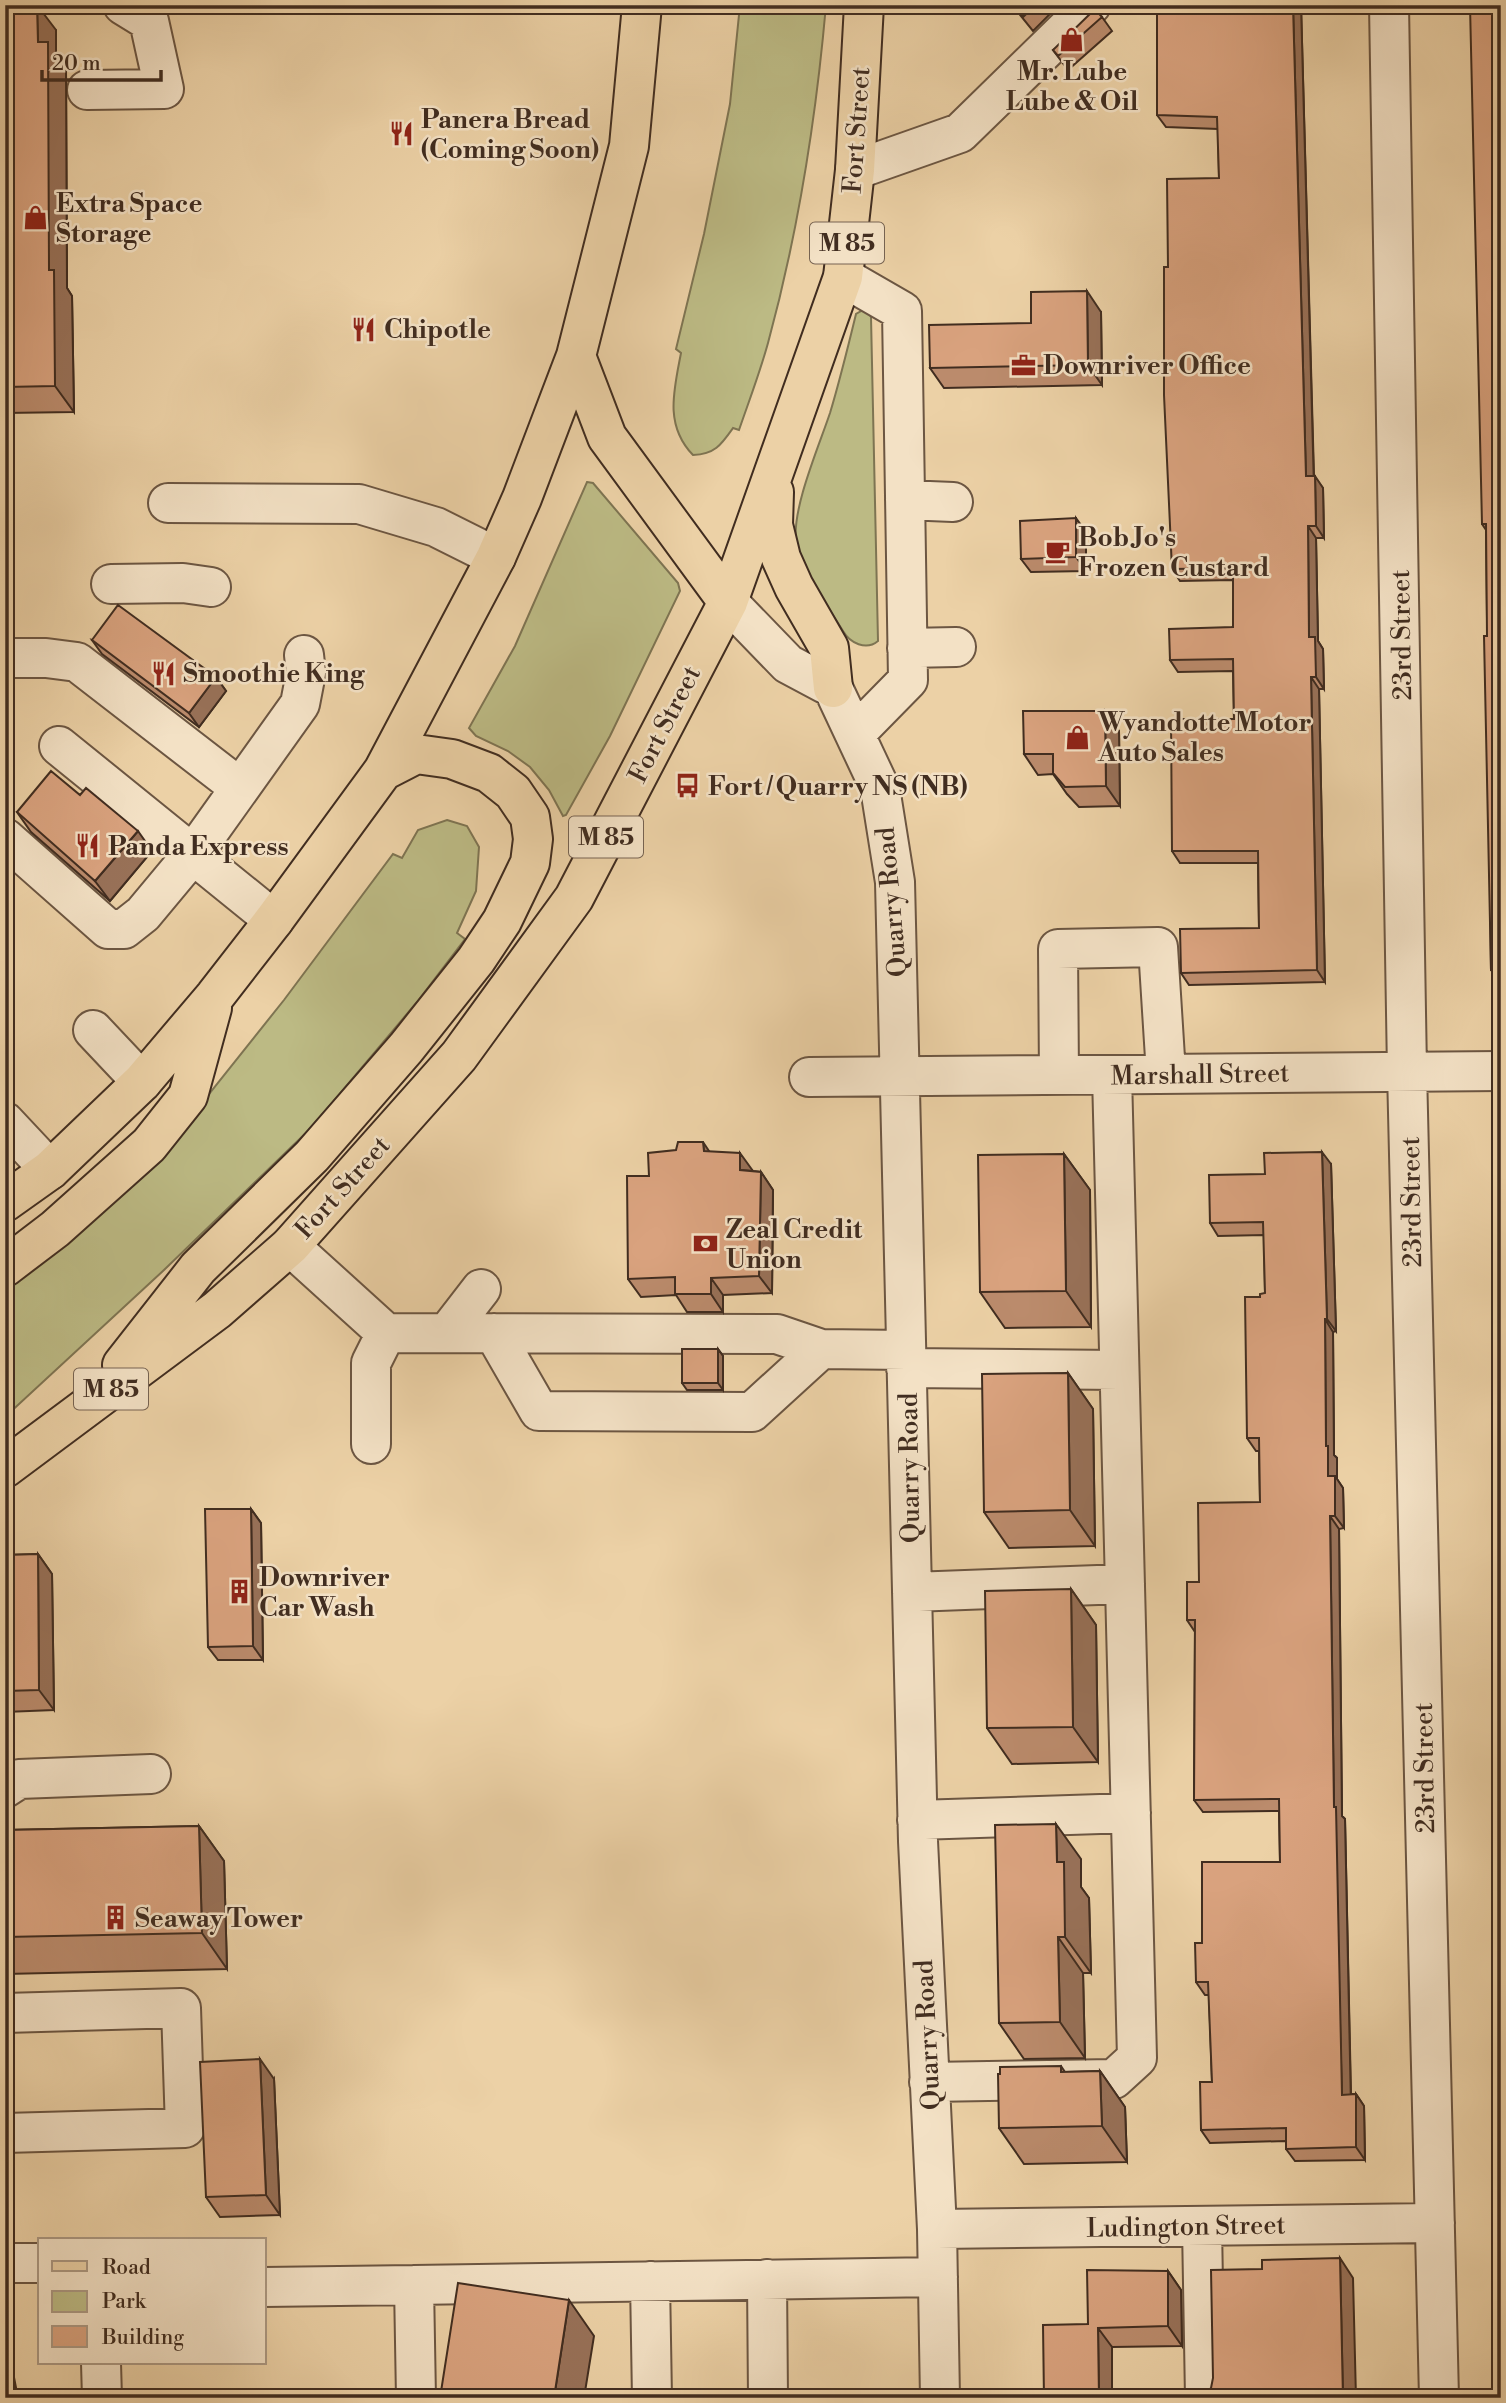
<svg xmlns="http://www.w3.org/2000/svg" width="1506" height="2403" viewBox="0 0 1506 2403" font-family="'Libre Bodoni',serif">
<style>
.green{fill:#bcba84;stroke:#7e7452;stroke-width:2}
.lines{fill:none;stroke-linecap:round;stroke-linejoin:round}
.minor-casing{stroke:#6c5642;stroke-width:42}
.major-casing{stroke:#412d20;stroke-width:42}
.minor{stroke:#f3e1c5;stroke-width:38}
.major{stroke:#ecd1a6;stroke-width:38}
.wall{fill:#bb8b6c;stroke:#412d20;stroke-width:2}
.shaded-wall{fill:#987158;stroke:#412d20;stroke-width:2}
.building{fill:#d9a27e;stroke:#412d20;stroke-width:2}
.labels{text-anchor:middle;stroke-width:5;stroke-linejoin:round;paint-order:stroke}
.shield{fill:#f3e1c5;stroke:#766352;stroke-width:2}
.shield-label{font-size:24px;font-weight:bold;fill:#412d20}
.poi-label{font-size:26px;font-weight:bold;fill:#412d20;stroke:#f3e1c5;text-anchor:start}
.street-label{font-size:26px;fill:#412d20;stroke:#f3e1c5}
</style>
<rect width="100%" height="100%" fill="#ecd1a6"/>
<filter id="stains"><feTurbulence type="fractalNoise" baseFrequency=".00286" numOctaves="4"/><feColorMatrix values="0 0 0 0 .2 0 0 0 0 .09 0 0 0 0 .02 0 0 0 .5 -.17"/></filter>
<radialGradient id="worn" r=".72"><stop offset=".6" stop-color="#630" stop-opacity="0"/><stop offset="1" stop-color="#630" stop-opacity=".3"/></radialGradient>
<path class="green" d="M740 5H826C816 119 798 233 768 343 760 372 749 401 739 430L733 428C721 445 715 454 693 455 664 425 674 390 681 353L676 349 704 234 730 104Z
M863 310 868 311 871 317 878 641C866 651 850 643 843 631 828 606 800 570 796 541 792 508 819 446 830 413 840 380 848 347 856 314Z
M587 482 593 483 678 583 680 591 610 736 566 815 563 816 549 790 530 767 508 751 476 736 469 728 515 646Z
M447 820 467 826 479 847 476 891 457 933 465 939 417 1002 311 1128 164 1270 5 1417V1291L146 1173 284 1000 393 854 402 858 418 830Z"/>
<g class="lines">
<defs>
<path id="minor" d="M1389 5 1407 1071 1439 2398
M87 90 164 89 149 21 123 5
M855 170 960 133 1091 5
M843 277 902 311 908 680 855 734
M905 500 953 502
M168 503 359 504 436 527 496 557
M111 584 183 583 211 587
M728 602 788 664 833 688 880 788 895 882 918 1841 937 2229 940 2398
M907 648 956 647
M5 658H46L77 662 240 788
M59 746 274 920
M5 838 108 929H124L143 914 193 854 300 704 306 673 304 655
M93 1030 142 1082
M1059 1075 1058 949 1158 947 1166 1074
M809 1077 1501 1071
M5 1122 50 1170
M290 1246 386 1333 777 1334 821 1349 906 1350
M447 1333 481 1289
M494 1333 539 1411 752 1412 821 1349
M906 1368 1119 1370
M371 1444V1363L386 1333
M912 1592 1125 1584
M5 1788 19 1779 151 1774
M917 1820 1131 1813
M5 2013 181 2008 185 2128 5 2133
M929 2082 1114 2079 1137 2058 1112 1075
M1202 2226 1205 2398
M937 2229 1435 2223
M5 2263H40
M767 2279 768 2398
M650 2281 652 2398
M264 2287 414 2285
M101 2363 102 2398
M416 2398 414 2285 938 2277"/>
<path id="major" d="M576 356 607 437 728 602
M774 492 773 525 781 558 794 587 829 648 833 688
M5 1202 50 1170 142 1082 215 996 274 920 383 771 496 557 522 498 576 356 629 146 642 5
M5 1267 55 1229 149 1145 188 1096 212 1008
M122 1365 198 1268 312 1156 406 1048 476 960 502 921 530 863 533 839 530 817 513 792 489 773 452 759 416 754 383 771
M5 1468 217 1310 290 1246 459 1056 574 898 728 602 843 277 855 170 864 5"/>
</defs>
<use href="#minor" class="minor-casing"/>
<use href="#major" class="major-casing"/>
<use href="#minor" class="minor"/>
<use href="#major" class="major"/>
</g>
<path class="wall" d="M5 5 56 30V54L66 69 67 288 72 296 74 412 5 413Z
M1012 5H1059L1033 31Z
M1157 5H1301L1314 476 1323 488 1324 538H1316L1318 641 1323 649 1324 689H1319L1325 982 1189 985 1181 973 1259 928 1258 863H1180L1172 851 1234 719 1233 671 1178 672 1170 660 1233 627V580L1180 581 1172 569 1168 267 1219 178 1218 129 1166 127 1157 115Z
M1501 5V981H1499L1491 970 1486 530 1482 524Z
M1102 17 1112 31 1068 70 1053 50Z
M1101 312 1102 385 944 388 930 368Z
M1086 532V571L1031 572 1021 559Z
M92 640 216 677 226 691 199 727 102 654Z
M1105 711 1119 731 1120 806 1079 807 1067 794 1053 774 1038 775 1024 754Z
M80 795 152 851 110 901 31 832 17 812Z
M710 1152 753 1171 761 1172 773 1190 772 1293 723 1295V1312H687L676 1295 641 1297 628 1279 649 1176Z
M1064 1154 1090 1190 1091 1327 1005 1328 980 1292Z
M1331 1164 1336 1331 1333 1332 1334 1455 1337 1458V1479L1343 1488 1344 1528 1339 1529 1342 1816 1345 1819 1351 2094H1356L1364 2106 1365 2160 1295 2161 1286 2149V2141L1210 2143 1201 2130 1212 2082 1209 1995H1205L1196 1982 1202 1943 1280 1862 1279 1811 1203 1812 1194 1800 1195 1632 1187 1620 1199 1582 1260 1502 1259 1451H1256L1247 1438 1260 1297 1265 1293 1264 1235 1218 1236 1210 1223 1265 1174Z
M718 1349 723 1356V1390H687L682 1383Z
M1068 1373 1093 1409 1095 1546 1009 1548 984 1512Z
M251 1509 261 1523 263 1660H218L208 1647Z
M38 1554 52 1574 54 1710 5 1712V1555Z
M1071 1589 1096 1625 1098 1762 1012 1764 987 1728Z
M199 1826 224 1861 227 1969 5 1974V1830Z
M1081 1859V1887L1089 1898 1091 1973H1083L1085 2058 1024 2059 999 2023Z
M1061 2066 1065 2072 1100 2071 1125 2107 1127 2162 1024 2164 999 2128Z
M274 2079 280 2215 220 2217 206 2197Z
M1168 2271 1181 2290 1182 2346 1112 2347 1088 2324Z"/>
<path class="shaded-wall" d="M37 5 56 30V54L66 69 67 288 72 296 74 412 55 386 49 270 38 42Z
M1293 5H1301L1314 488 1306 476Z
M1087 291 1101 312 1102 385 1088 365Z
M1315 476 1323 488 1324 538 1316 526Z
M1076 518 1086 532V571L1076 557Z
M1308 526 1316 538 1318 641 1323 649 1324 689 1316 677 1309 637Z
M216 677 226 691 199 727 189 713Z
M1311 677 1319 689 1325 982 1317 970Z
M1105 711 1119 731 1120 806 1106 786Z
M138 831 152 851 110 901 95 881Z
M703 1142 715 1160 704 1151Z
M1322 1152 1331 1164 1336 1331 1327 1319Z
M740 1153 753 1171 740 1170Z
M1064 1154 1090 1190 1091 1327 1066 1291Z
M761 1172 773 1190 772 1293 759 1276Z
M711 1278 723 1295V1312L711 1294Z
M1325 1319 1333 1332 1334 1455 1337 1458V1479L1343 1488 1344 1528 1335 1516 1328 1476 1326 1446Z
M718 1349 723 1356V1390L718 1383Z
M1068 1373 1093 1409 1095 1546 1070 1510Z
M251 1509 261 1523 263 1660 253 1646Z
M1330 1516 1339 1529 1342 1816 1345 1819 1351 2107 1342 2095 1334 1807Z
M38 1554 52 1574 54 1710 39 1690Z
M1071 1589 1096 1625 1098 1762 1073 1727Z
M1056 1824 1081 1859V1887L1089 1898 1091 1973 1065 1937 1057 1862Z
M199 1826 224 1861 227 1969 202 1933Z
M1058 1937 1083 1973 1085 2058 1060 2022Z
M260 2059 274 2079 280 2215 266 2195Z
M1100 2071 1125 2107 1127 2162 1102 2126Z
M1356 2094 1364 2106 1365 2160 1356 2147Z
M1340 2258 1353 2278 1356 2398H1343Z
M1168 2271 1181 2290 1182 2346 1168 2326Z
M569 2300 594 2336 584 2398H554Z
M1098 2328 1112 2347V2398H1099Z
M5 2335 6 2336 18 2398H5Z"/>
<path class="building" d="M5 5H37L38 42H48L49 270H54L55 386 5 387Z
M1013 5H1036L1023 17Z
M1157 5H1293L1306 476H1315L1316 526H1308L1309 637H1315L1316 677H1311L1317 970 1181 973 1180 929 1259 928 1258 851H1172L1171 719H1234L1233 659 1170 660 1169 629 1233 627V568L1172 569 1164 395V267H1168L1167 179 1219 178 1217 117 1157 115Z
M1470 5H1501V970H1491L1484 636H1487L1486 524H1482Z
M1095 9 1102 17 1058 56 1053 50Z
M1087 291 1088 365 930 368 929 325 1031 323V292Z
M1076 518V557L1021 559 1020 521Z
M118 605 216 677 189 713 92 640Z
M1023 711H1105L1106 786 1065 787 1053 773V754H1024Z
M51 771 80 795 86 788 138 831 95 881 17 812Z
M678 1142H703L704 1151 740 1153V1170L761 1172 759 1276 711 1278V1294H675V1277L628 1279 627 1176H649L648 1153 676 1150Z
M1322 1152 1327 1319H1325L1326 1446H1328V1476H1335V1516H1330L1334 1807H1336L1342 2095 1356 2094V2147L1286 2149V2128L1201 2130 1200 2082H1212L1208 1982H1196L1195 1943H1202V1862H1280L1279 1799 1194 1800 1195 1620H1187V1582H1199L1198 1503 1260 1502 1259 1438H1247L1245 1297H1260V1294L1265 1293 1263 1222 1210 1223 1209 1175 1265 1174 1264 1153Z
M1495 1152H1501V1312Z
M1064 1154 1066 1291 980 1292 978 1155Z
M682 1349H718V1383H682Z
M1068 1373 1070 1510 984 1512 982 1374Z
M205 1509H251L253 1646 208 1647Z
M38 1554 39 1690 5 1691V1555Z
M1071 1589 1073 1727 987 1728 985 1591Z
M1056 1824 1057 1862H1064L1065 1937H1058L1060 2022 999 2023 995 1825Z
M199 1826 202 1933 5 1937V1830Z
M260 2059 266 2195 206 2197 200 2062Z
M1061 2066V2072L1100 2071 1102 2126 999 2128 998 2074H1000V2067Z
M1340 2258 1343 2398H1205V2395L1211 2388 1213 2378 1211 2270 1262 2269V2260Z
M1087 2270 1168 2271V2326L1098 2328 1099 2398H1044L1043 2325 1088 2324Z
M458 2283 569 2300 554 2398H440Z"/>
<defs>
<symbol id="shop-bare" viewBox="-9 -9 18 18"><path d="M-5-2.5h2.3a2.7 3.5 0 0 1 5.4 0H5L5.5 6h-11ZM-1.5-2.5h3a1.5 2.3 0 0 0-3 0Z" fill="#8f2418" stroke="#f3e1c5" stroke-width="2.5" paint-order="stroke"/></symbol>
<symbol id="restaurant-bare" viewBox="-9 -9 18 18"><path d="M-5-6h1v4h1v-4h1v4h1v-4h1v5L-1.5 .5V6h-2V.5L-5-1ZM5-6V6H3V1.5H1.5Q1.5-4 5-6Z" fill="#8f2418" stroke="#f3e1c5" stroke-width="2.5" paint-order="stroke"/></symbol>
<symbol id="office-bare" viewBox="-9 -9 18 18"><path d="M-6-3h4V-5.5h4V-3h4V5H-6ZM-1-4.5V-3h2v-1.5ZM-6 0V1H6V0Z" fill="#8f2418" stroke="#f3e1c5" stroke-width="2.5" paint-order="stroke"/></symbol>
<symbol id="cafe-bare" viewBox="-9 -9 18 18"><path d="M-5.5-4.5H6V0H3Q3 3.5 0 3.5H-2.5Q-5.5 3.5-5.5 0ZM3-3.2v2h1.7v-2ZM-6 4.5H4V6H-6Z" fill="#8f2418" stroke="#f3e1c5" stroke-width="2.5" paint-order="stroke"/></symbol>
<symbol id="bus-bare" viewBox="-9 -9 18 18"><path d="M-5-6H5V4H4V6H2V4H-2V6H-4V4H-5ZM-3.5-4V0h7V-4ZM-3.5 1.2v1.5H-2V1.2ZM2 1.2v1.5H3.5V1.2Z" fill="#8f2418" stroke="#f3e1c5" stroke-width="2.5" paint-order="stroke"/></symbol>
<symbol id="bank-bare" viewBox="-9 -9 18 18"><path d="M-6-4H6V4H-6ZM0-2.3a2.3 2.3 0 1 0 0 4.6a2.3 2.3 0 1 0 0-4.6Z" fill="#8f2418" stroke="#f3e1c5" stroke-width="2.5" paint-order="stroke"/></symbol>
<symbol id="building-bare" viewBox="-9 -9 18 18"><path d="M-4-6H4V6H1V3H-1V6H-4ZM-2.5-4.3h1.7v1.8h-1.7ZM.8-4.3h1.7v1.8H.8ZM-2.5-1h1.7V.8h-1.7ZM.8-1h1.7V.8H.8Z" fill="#8f2418" stroke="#f3e1c5" stroke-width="2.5" paint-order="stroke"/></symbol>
</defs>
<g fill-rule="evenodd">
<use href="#shop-bare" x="1054" y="22" width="35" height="35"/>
<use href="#restaurant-bare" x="384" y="116" width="35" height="35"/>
<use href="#shop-bare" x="18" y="200" width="35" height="35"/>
<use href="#restaurant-bare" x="346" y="312" width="35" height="35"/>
<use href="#office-bare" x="1006" y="348" width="35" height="35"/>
<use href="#cafe-bare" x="1040" y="534" width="35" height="35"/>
<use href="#restaurant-bare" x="146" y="656" width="35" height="35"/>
<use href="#shop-bare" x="1060" y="720" width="35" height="35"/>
<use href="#bus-bare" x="670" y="768" width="35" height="35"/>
<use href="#restaurant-bare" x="70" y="828" width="35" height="35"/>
<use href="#bank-bare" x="688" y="1226" width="35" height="35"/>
<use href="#building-bare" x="222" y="1574" width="35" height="35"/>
<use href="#building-bare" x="98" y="1900" width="35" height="35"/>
</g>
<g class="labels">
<g class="shield">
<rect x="810" y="222.5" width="74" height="41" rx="5"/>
<rect x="569" y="816.5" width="74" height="41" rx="5"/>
<rect x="74" y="1368.5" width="74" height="41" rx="5"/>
</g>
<g class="shield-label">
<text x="847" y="251">M 85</text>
<text x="606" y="845">M 85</text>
<text x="111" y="1397">M 85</text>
</g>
<g class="poi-label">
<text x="1072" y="80" text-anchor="middle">Mr. Lube<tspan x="1072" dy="30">Lube &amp; Oil</tspan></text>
<text x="421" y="128">Panera Bread<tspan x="421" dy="30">(Coming Soon)</tspan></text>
<text x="56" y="212">Extra Space<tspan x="56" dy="30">Storage</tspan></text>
<text x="384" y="338">Chipotle</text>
<text x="1043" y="374">Downriver Office</text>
<text x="1078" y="546">Bob Jo's<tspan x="1078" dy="30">Frozen Custard</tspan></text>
<text x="183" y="682">Smoothie King</text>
<text x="1098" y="731">Wyandotte Motor<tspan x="1098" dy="30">Auto Sales</tspan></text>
<text x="708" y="795">Fort / Quarry NS (NB)</text>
<text x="108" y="855">Panda Express</text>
<text x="726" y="1238">Zeal Credit<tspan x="726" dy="30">Union</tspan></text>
<text x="259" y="1586">Downriver<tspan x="259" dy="30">Car Wash</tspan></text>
<text x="135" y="1927">Seaway Tower</text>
</g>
<g class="street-label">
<text transform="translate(856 130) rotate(-86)" y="9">Fort Street</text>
<text transform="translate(1401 635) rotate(-91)" y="9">23rd Street</text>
<text transform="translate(664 724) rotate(-63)" y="9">Fort Street</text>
<text transform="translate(891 902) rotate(-95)" y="9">Quarry Road</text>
<text transform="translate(1200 1074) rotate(-1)" y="9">Marshall Street</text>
<text transform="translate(342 1187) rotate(-48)" y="9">Fort Street</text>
<text transform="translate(1411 1202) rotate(-91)" y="9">23rd Street</text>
<text transform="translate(909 1468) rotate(-91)" y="9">Quarry Road</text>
<text transform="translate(1424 1768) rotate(-91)" y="9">23rd Street</text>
<text transform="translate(927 2035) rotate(-93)" y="9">Quarry Road</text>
<text transform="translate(1186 2226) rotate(-1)" y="9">Ludington Street</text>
</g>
</g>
<rect width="1506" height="2403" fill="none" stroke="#ecd1a6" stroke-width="28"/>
<rect x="7" y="7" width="1492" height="2389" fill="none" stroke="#412d20" stroke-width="3.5"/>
<rect x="14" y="14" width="1478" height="2375" fill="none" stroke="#412d20" stroke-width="2"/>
<rect x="38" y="2238" width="228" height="126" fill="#f3e1c5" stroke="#ac9983" stroke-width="2"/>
<rect x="52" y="2261" width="35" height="10" fill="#ecd1a6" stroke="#ac9983" stroke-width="2"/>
<text x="102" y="2274" font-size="21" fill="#412d20">Road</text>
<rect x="52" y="2291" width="35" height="21" fill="#bcba84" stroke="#ac9983" stroke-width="2"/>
<text x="102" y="2308" font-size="21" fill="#412d20">Park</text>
<rect x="52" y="2326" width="35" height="21" fill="#d9a27e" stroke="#ac9983" stroke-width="2"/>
<text x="102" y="2344" font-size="21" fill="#412d20">Building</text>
<path d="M42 70v10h119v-10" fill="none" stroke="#412d20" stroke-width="3.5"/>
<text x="52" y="70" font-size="21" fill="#412d20" stroke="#f3e1c5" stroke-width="5" paint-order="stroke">20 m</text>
<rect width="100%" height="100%" filter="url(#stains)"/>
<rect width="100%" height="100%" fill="url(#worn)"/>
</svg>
